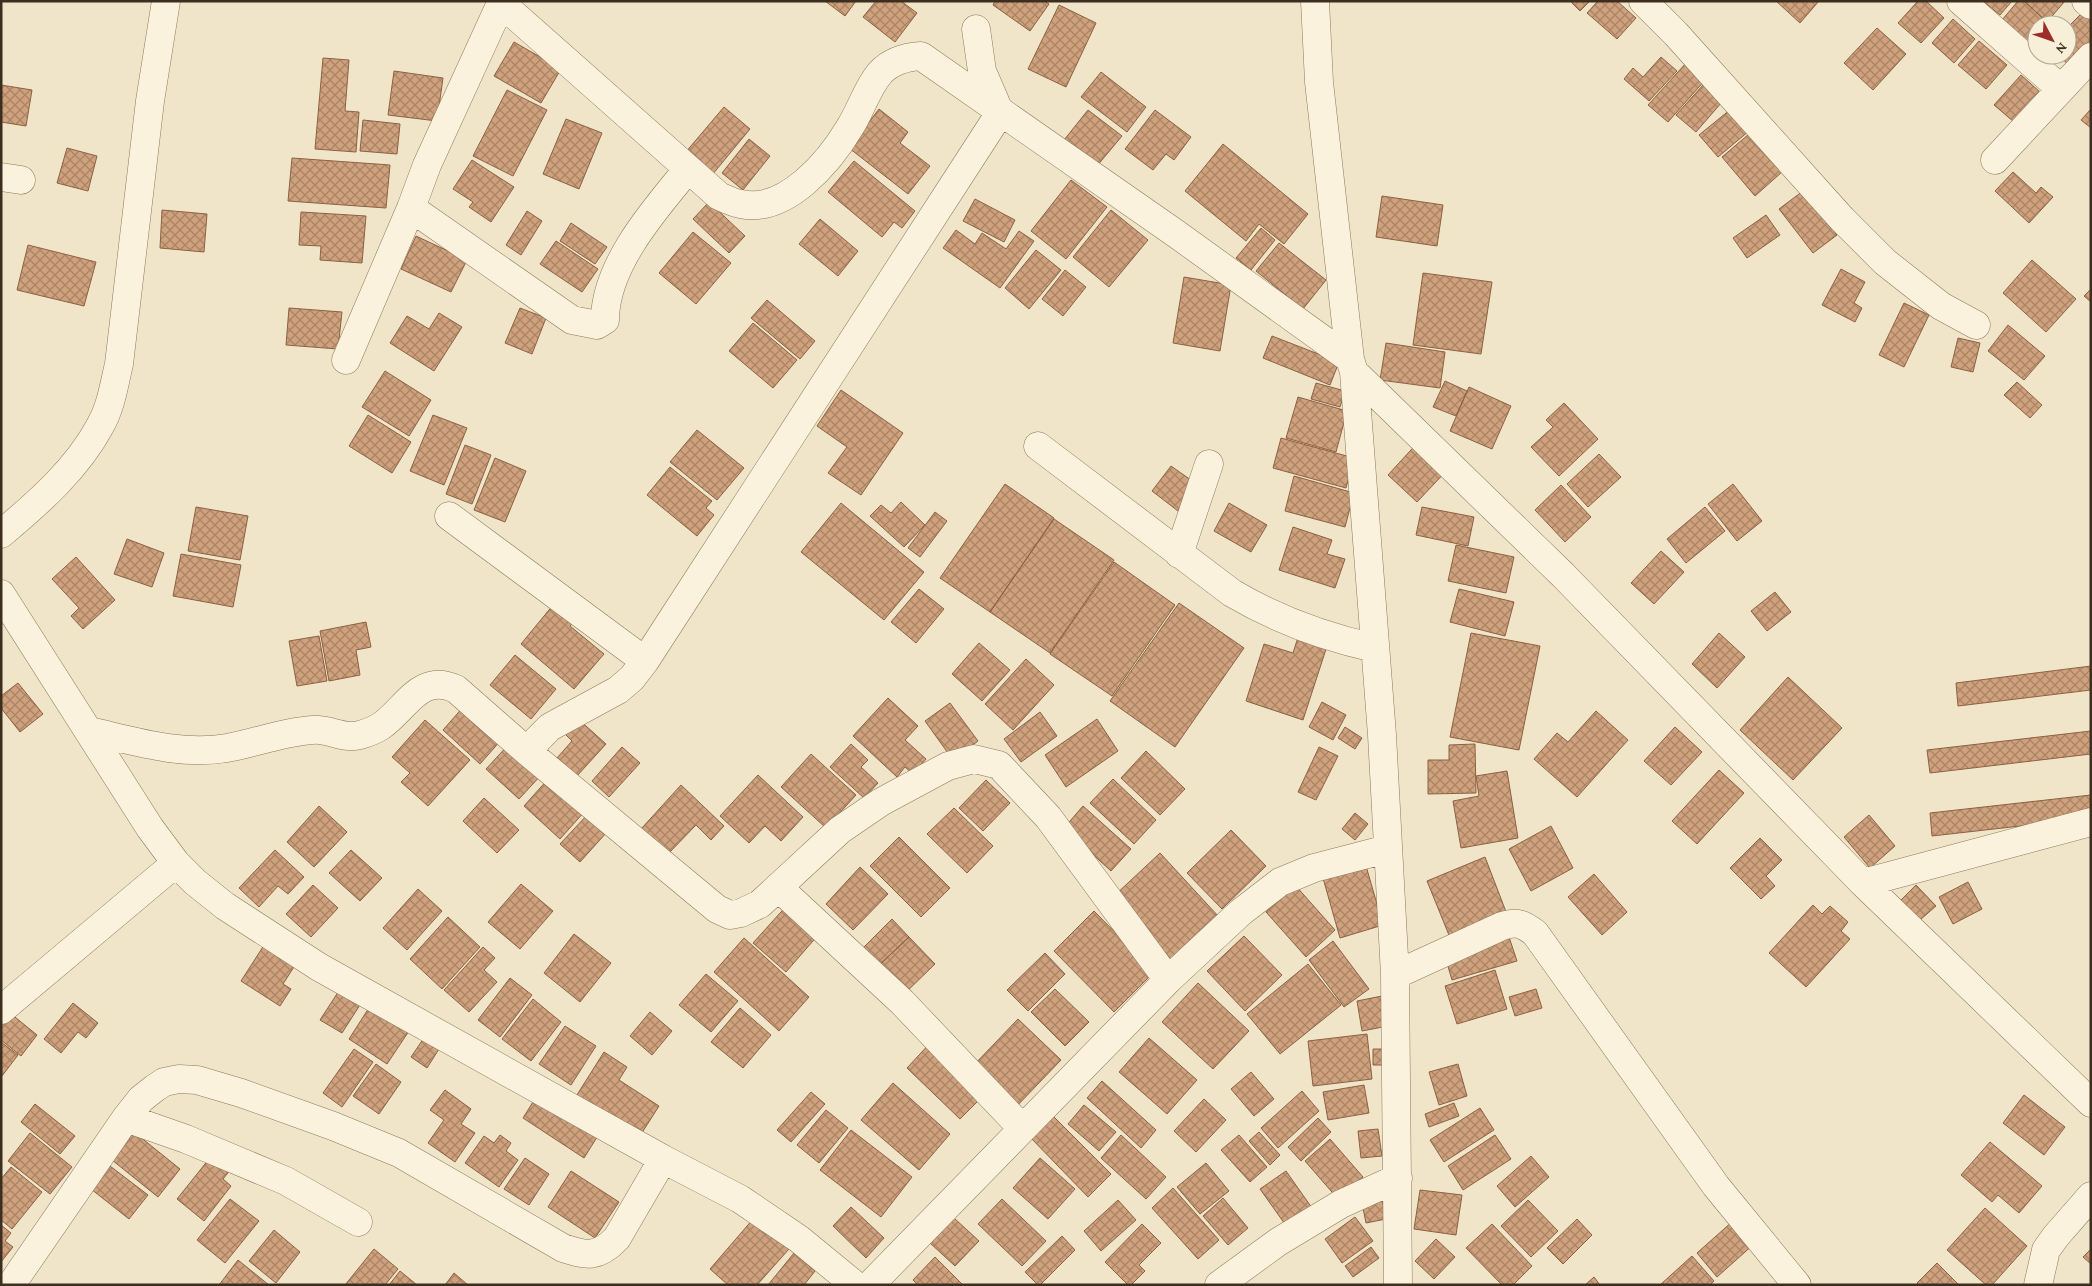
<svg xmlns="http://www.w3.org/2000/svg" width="2092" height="1286" viewBox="0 0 2092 1286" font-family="'Crimson Pro',serif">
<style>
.building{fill:url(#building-cross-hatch);stroke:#8c6141}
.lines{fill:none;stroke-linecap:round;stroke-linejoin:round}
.minor-casing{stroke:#8d775c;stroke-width:29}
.minor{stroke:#faf2dc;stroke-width:28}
</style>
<defs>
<pattern id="building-cross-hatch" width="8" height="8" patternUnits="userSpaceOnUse" patternTransform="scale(1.25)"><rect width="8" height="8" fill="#cfa17d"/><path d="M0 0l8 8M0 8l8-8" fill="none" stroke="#a98466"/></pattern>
</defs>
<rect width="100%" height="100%" fill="#f0e5c8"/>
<path class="building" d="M825 1H856L845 16Z
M876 1H901L917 13 895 42 863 17Z
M995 1H1044L1049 4 1030 31 993 5Z
M1570 1H1590L1580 11Z
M1598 1H1617L1636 18 1617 39 1587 13Z
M1776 1H1819L1800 23Z
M1918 1H1926L1944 18 1921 43 1898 23Z
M1983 1H2012L2000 15Z
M2018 1H2024L2047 22 2045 25H2037V34L2029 43 2002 20Z
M2024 1H2065L2047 22Z
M1059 5 1096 23 1066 87 1028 69Z
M2083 12 2091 19V47L2072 68 2058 55H2067V28Z
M1953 19 1975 39 1954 63 1932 43Z
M1877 28 1906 54 1873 90 1844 63Z
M1979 41 2007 65 1986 89 1958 65Z
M514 42 561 69 541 103 494 76Z
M1661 57 1677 71 1649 101 1624 79 1633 68 1643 77Z
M323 58 349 60 345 111 359 112 356 152 315 149Z
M1687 62 1706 79 1668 122 1648 105Z
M394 71 443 78 437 121 388 115Z
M1101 72 1146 107 1127 132 1081 97Z
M2021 75 2041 93 2014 122 1994 105Z
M1 85 32 90 26 126 1 122Z
M1703 85 1722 102 1696 132 1676 115Z
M507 90 547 110 513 176 473 156Z
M724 107 750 129 712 175 685 153Z
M879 109 908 132 900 143 930 166 908 194 849 148Z
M1731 109 1749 131 1718 157 1699 135Z
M2091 109V128L2081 120Z
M1088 110 1122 136 1097 166 1064 140Z
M1155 110 1191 137 1174 160 1166 154 1153 170 1125 149Z
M566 119 602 133 579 189 543 174Z
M363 120 400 124 397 154 360 151Z
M1749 134 1782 172 1755 196 1722 157Z
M749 139 770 156 743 190 722 173Z
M1223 144 1308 214 1284 244 1259 224 1246 241 1185 191Z
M67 148 97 156 88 191 57 183Z
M292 158 390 165 386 208 288 201Z
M472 160 514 187 491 222 469 207 473 202 453 189Z
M854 161 915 211 902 228 894 222 882 237 828 192Z
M2013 172 2036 193 2041 187 2053 197 2029 223 1995 191Z
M1071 180 1107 207 1066 259 1031 231Z
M1803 191 1837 235 1813 253 1779 209Z
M1382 196 1443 205 1437 246 1376 237Z
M975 199 1015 220 1004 242 963 221Z
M709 202 745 236 729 253 693 219Z
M162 210 207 214 204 252 160 248Z
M1111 210 1148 240 1109 287 1073 257Z
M527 211 542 221 521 255 506 245Z
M301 212 366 216 362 263 320 260 321 246 299 245Z
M1766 215 1780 235 1747 258 1733 238Z
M820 219 858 251 838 276 799 244Z
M571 223 607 247 595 264 560 241Z
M1261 228 1275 240 1251 270 1236 258Z
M956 230 975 244 982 233 1006 249 1019 231 1034 241 1000 288 943 248Z
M693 232 731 263 696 304 659 273Z
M416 236 467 260 451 292 401 269Z
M556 241 598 269 582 292 540 264Z
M1279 243 1326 280 1303 309 1256 271Z
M28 245 96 262 84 306 17 290Z
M1036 250 1061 270 1029 309 1005 288Z
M2032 260 2076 299 2046 332 2003 293Z
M1841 269 1865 282 1854 303 1862 308 1855 322 1822 305Z
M1065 270 1086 287 1063 316 1042 299Z
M1423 273 1492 282 1481 354 1413 345Z
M1184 277 1231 285 1220 351 1173 343Z
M2091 289V302L2084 296Z
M767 300 815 341 800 359 751 318Z
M1904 303 1929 315 1904 367 1879 355Z
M289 308 342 312 338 349 286 345Z
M520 308 546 318 532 354 505 343Z
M439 313 462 327 434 371 390 343 407 316 429 329Z
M753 323 797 360 773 388 729 351Z
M2008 325 2045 356 2024 380 1988 351Z
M1272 336 1339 362 1330 385 1263 358Z
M1958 338 1980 343 1973 372 1951 367Z
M1386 343 1445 352 1440 388 1380 380Z
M385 371 431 400 409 436 362 407Z
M1445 381 1467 391 1456 416 1433 407Z
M2017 382 2042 405 2030 418 2004 395Z
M1316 383 1345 391 1340 407 1311 399Z
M1469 387 1511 406 1492 449 1450 431Z
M841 390 903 433 861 495 828 473 847 447 817 426Z
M1298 397 1347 411 1336 452 1286 438Z
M1564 403 1598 439 1559 476 1531 447 1553 427 1546 420Z
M368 415 411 442 392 473 349 446Z
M433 415 467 428 444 485 410 471Z
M697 430 744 468 717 500 670 462Z
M1281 438 1354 458 1346 488 1273 468Z
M1421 439 1450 467 1417 502 1388 475Z
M465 445 491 455 472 504 446 494Z
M1599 454 1621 477 1588 507 1567 484Z
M495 458 526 471 505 522 474 510Z
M1171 466 1198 485 1178 511 1152 491Z
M670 467 712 501 706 508 714 515 697 536 647 495Z
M1294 476 1354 493 1345 527 1285 511Z
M1005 484 1054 518 990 612 940 578Z
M1733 484 1762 521 1737 541 1708 504Z
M1561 485 1591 517 1565 542 1535 510Z
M901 502 925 525 904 547 870 516 881 505 891 513Z
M841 503 924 572 884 620 801 552Z
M1229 503 1267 525 1251 552 1214 531Z
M196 507 248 516 240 560 188 551Z
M1422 507 1474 517 1468 546 1416 535Z
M1705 507 1725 531 1686 563 1667 539Z
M935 512 947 521 920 557 908 548Z
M1054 519 1114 560 1050 653 990 612Z
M1293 527 1332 540 1327 554 1345 559 1335 588 1279 570Z
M127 539 164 553 152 587 114 574Z
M1456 545 1514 557 1506 593 1448 581Z
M1661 551 1684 572 1654 604 1631 583Z
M181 554 241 565 233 607 173 596Z
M76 557 115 600 83 629 71 616 79 608 52 579Z
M1114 562 1175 605 1112 696 1050 654Z
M919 589 944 609 916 643 891 622Z
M1459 589 1514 602 1505 636 1450 622Z
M1775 592 1791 612 1767 631 1751 611Z
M558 599 579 616 570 626 604 654 574 689 521 644Z
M1179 603 1244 648 1175 747 1110 701Z
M366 622 371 647 356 650 360 675 329 681 320 631Z
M1471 633 1540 646 1519 750 1450 737Z
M1719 633 1745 657 1717 688 1692 664Z
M1299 634 1328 643 1303 720 1246 701 1264 644 1293 653Z
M319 636 327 681 297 686 289 641Z
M979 643 1010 670 982 701 952 674Z
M515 655 556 689 531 719 490 685Z
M1026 659 1054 685 1013 730 985 704Z
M2091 666V690L1958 706 1956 683Z
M1788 677 1842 728 1793 780 1740 730Z
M18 683 43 714 20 732 1 708V696Z
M888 698 918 726 905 740 926 759 913 774 905 767 897 777 853 736Z
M1322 702 1346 715 1333 740 1309 727Z
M950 703 978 741 953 760 925 721Z
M465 705 502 739 480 764 443 730Z
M1596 711 1628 740 1577 797 1534 759 1557 733 1568 742Z
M1040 712 1057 736 1021 762 1004 739Z
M576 717 606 744 576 777 557 758 572 741 563 732Z
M1097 719 1118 751 1066 787 1045 755Z
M425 720 470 760 428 806 401 782 410 773 392 757Z
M1345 727 1362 738 1355 749 1338 738Z
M1675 727 1702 752 1671 785 1644 761Z
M2091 731V754L1930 773 1927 750Z
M510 743 543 773 519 799 486 769Z
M851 744 868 760 861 767 878 783 864 798 830 767Z
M1475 744 1476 793 1428 794V760H1449V745Z
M622 747 640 763 609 797 592 781Z
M1319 747 1338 756 1316 800 1298 792Z
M1146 751 1185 789 1160 815 1121 778Z
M811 754 856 795 826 828 781 787Z
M1719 770 1744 793 1697 844 1672 821Z
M1507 771 1518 838 1461 848 1453 801 1479 796 1476 776Z
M758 775 803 817 781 841 765 826 749 843 720 816Z
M549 778 585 811 560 839 524 806Z
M1113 779 1156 820 1134 844 1090 803Z
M986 780 1010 803 983 831 959 808Z
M681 785 724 826 711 840 696 825 668 854 641 829Z
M2091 795V818L1932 836 1930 813Z
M484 798 519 830 497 853 463 821Z
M319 806 347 832 314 867 287 842Z
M1083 806 1131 849 1111 871 1064 828Z
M954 808 993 846 967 873 927 834Z
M1355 813 1368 824 1355 840 1342 829Z
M588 814 607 832 580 862 560 844Z
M1869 815 1895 846 1870 868 1844 837Z
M1551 826 1573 868 1531 891 1509 849Z
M1231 830 1266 866 1222 909 1187 873Z
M899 837 950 888 921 917 870 866Z
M1760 838 1782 860 1766 876 1775 886 1761 899 1730 868Z
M275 850 304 877 288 894 278 886 259 907 239 888Z
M351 850 382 878 360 901 329 873Z
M1160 853 1219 917 1172 960 1113 897Z
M1485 857 1508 917 1451 940 1427 881Z
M1364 859 1383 925 1340 938 1321 871Z
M860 867 888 894 853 930 826 904Z
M1594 874 1627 912 1602 935 1568 897Z
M1968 882 1982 909 1953 924 1939 897Z
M521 884 553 911 520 949 488 922Z
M313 885 338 908 311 937 286 914Z
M1295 885 1335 930 1306 957 1266 912Z
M1916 885 1936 906 1920 920 1901 900Z
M418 889 442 911 407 950 383 928Z
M790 902 819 934 786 972 753 943Z
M1813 905 1822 914 1830 906 1848 922 1841 931 1850 939 1806 987 1769 953Z
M1094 911 1154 972 1114 1012 1054 951Z
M448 917 480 947 442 989 410 959Z
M892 919 909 937 873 971 857 954Z
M574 934 611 963 580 1002 544 973Z
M1508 934 1517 961 1452 980 1444 953Z
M1244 936 1282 975 1245 1011 1207 971Z
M909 937 935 964 900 998 873 971Z
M744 938 809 997 779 1031 714 972Z
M268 939 299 959 283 984 291 989 280 1006 241 981Z
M1333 941 1369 989 1344 1007 1309 960Z
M483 947 495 958 484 970 497 982 469 1012 444 990Z
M1045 953 1065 974 1028 1011 1007 990Z
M1308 964 1341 1005 1280 1054 1247 1014Z
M1495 970 1507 1009 1457 1024 1445 986Z
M706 974 738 1001 711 1032 679 1005Z
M510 978 532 995 500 1037 478 1020Z
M344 983 365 997 342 1033 320 1020Z
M1198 983 1249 1031 1213 1069 1162 1022Z
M1055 989 1089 1022 1065 1046 1031 1012Z
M1536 989 1542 1008 1515 1016 1509 997Z
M1382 996 1388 1026 1362 1031 1357 1001Z
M533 999 561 1022 531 1061 502 1039Z
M374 1000 413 1025 387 1064 349 1039Z
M73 1003 98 1023 86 1038 78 1032 61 1053 44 1039Z
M740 1008 771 1035 743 1068 711 1042Z
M650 1012 672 1031 652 1055 630 1036Z
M10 1013 37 1035 21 1056 1 1040V1024Z
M1018 1019 1061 1060 1014 1109 971 1068Z
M565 1026 596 1046 571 1085 539 1064Z
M428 1032 444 1041 427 1068 411 1057Z
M1367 1034 1372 1079 1313 1086 1308 1041Z
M1149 1038 1197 1080 1167 1114 1119 1072Z
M932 1041 986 1093 960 1119 907 1068Z
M1 1042 18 1055 2 1076 1 1075Z
M354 1049 373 1062 342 1107 323 1093Z
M1373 1049H1385L1386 1065H1373Z
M604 1052 627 1067 619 1080 659 1106 638 1139 575 1098Z
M376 1064 401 1082 379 1114 353 1096Z
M1458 1064 1467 1096 1439 1105 1429 1072Z
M1251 1072 1274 1099 1254 1116 1231 1089Z
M1102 1081 1156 1130 1141 1148 1087 1098Z
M893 1083 950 1134 919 1170 861 1120Z
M1364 1085 1369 1113 1328 1120 1323 1092Z
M445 1090 471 1109 461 1124 475 1133 455 1162 428 1143 444 1120 430 1110Z
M1302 1091 1319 1111 1278 1148 1261 1128Z
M811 1092 825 1104 791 1142 777 1130Z
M538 1094 599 1134 584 1158 523 1118Z
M2024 1095 2065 1127 2044 1155 2003 1123Z
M1204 1099 1226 1120 1196 1152 1174 1131Z
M1454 1103 1459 1116 1429 1127 1425 1114Z
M35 1104 75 1136 60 1154 21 1122Z
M1084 1105 1116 1132 1099 1151 1068 1124Z
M1480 1108 1494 1130 1444 1162 1430 1140Z
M826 1110 848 1128 819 1163 797 1145Z
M1051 1114 1111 1174 1088 1197 1029 1136Z
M1318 1118 1331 1132 1301 1161 1288 1147Z
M1378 1129 1382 1156 1361 1158 1358 1131Z
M851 1130 912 1177 881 1217 820 1170Z
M134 1132 180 1169 158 1197 112 1160Z
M1259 1132 1280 1155 1270 1165 1249 1141Z
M30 1133 72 1167 50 1194 8 1161Z
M500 1135 511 1143 506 1151 518 1160 499 1187 465 1163 484 1136 494 1143Z
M1121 1135 1166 1177 1146 1199 1101 1158Z
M1239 1135 1267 1167 1250 1182 1221 1150Z
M1495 1135 1511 1159 1463 1190 1448 1166Z
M1330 1139 1363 1177 1338 1199 1305 1161Z
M1990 1142 2042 1186 2019 1213 1998 1195 1992 1202 1961 1175Z
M213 1154 231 1169 223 1179 231 1186 204 1221 177 1199Z
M1531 1156 1549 1177 1515 1207 1497 1186Z
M525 1158 549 1174 529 1205 504 1189Z
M1040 1158 1075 1189 1048 1219 1013 1188Z
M1206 1163 1229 1191 1200 1214 1177 1187Z
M110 1166 148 1195 129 1219 91 1189Z
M11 1167 42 1192 12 1229 1 1220V1179Z
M571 1171 619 1202 595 1238 548 1207Z
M1286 1171 1312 1208 1287 1227 1260 1189Z
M1173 1188 1219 1240 1198 1259 1152 1208Z
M1420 1190 1462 1195 1456 1235 1414 1229Z
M1381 1194 1386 1219 1366 1223 1361 1198Z
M1223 1198 1248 1228 1228 1245 1203 1216Z
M230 1199 259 1221 225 1263 197 1240Z
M1002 1199 1046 1241 1022 1266 978 1224Z
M1118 1200 1136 1220 1101 1251 1084 1231Z
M1528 1200 1558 1231 1531 1257 1501 1226Z
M851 1207 884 1238 866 1258 833 1226Z
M1985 1208 2027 1246 1992 1285H1986L1947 1250Z
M1355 1217 1373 1241 1342 1263 1325 1239Z
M754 1218 789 1249 757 1285H728L710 1269Z
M954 1218 979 1241 955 1266 930 1243Z
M1577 1219 1592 1235 1563 1264 1547 1248Z
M1733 1221 1754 1244 1717 1277 1697 1253Z
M1142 1224 1161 1243 1139 1265 1145 1271 1131 1285H1128L1105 1262Z
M1492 1224 1532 1266 1513 1285H1502L1466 1248Z
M1 1225 11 1233 5 1241 13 1247 1 1262Z
M274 1230 300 1252 276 1283 249 1261Z
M1062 1236 1075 1250 1040 1285H1038L1025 1272Z
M1436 1239 1455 1257 1434 1279 1415 1261Z
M1371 1247 1379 1258 1353 1277 1345 1266Z
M374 1249 398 1269 385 1285H345Z
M2091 1249V1264L2083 1257Z
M794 1253 815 1271 804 1285H768Z
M1692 1256 1714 1281 1710 1285H1660Z
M935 1257 963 1285H918L913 1280Z
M238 1260 269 1285H219Z
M1937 1263 1959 1285H1919L1917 1283Z
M400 1271 417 1285H389Z
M454 1273 468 1285H445Z
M1594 1277 1600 1285H1585Z"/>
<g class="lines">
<defs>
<path id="minor" d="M1315 1 1319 82 1350 359 1354 372 1382 735 1395 975 1398 1285
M1643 1 1676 34 1842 219 1885 262 1941 306 1976 325
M1961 1 2061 89
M2086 1 2091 5
M501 3 719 196C726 199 733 203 741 204 786 214 830 161 850 127 861 110 867 88 880 73 891 61 905 57 921 56L1175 233 1350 359
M1995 160 2091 57
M1 177 21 180
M411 208 572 320 597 325 605 320C605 265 655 209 688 169
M346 360 411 208 427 165 502 1
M1354 372 1563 575 1863 883 2091 1103
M1038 446 1232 593C1276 619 1325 637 1375 648
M449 516 645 661
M1 534C38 503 77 469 100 426 111 407 114 385 119 364L150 101 166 1
M1179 554 1209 464
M1 594 150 828 176 863 195 882 225 906 319 967 663 1159 740 1199 799 1239 855 1285
M89 731C134 741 181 756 227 748 255 743 283 732 312 730 329 728 343 740 360 735 367 733 375 730 381 726 406 709 420 672 456 689L529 753 717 909 730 915 741 913 760 904 840 830 881 802 948 766 974 759 999 765 1048 817 1168 980
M529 753 538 739 550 727 618 690 632 678 645 661 1000 113 982 71 976 29
M1863 883 2091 822
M778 887 902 1002 1022 1128
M1395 975 1502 926C1517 921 1523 924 1535 933L1716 1186 1797 1285
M1 1010 176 863
M126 1118 186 1139 286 1181 358 1222
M11 1285 126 1118 141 1099 155 1088 164 1082 179 1079 197 1080 241 1093 333 1126 399 1153 563 1248C587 1256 598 1258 617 1238L663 1159
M870 1285 1168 980 1241 912 1280 882 1314 868 1387 849
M1219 1285 1278 1242 1341 1204 1398 1178
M2038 1285 2046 1250 2056 1236 2091 1196"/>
</defs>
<use href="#minor" class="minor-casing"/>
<use href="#minor" class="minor"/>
</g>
<rect width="2092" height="1286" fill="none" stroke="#3d2f20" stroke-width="5"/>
<g transform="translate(2052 40) rotate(131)"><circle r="24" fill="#f7efd8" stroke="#ada28e"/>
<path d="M0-4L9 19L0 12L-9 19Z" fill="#9d2d2a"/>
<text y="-8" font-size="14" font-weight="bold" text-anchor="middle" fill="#3d2f20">N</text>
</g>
</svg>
